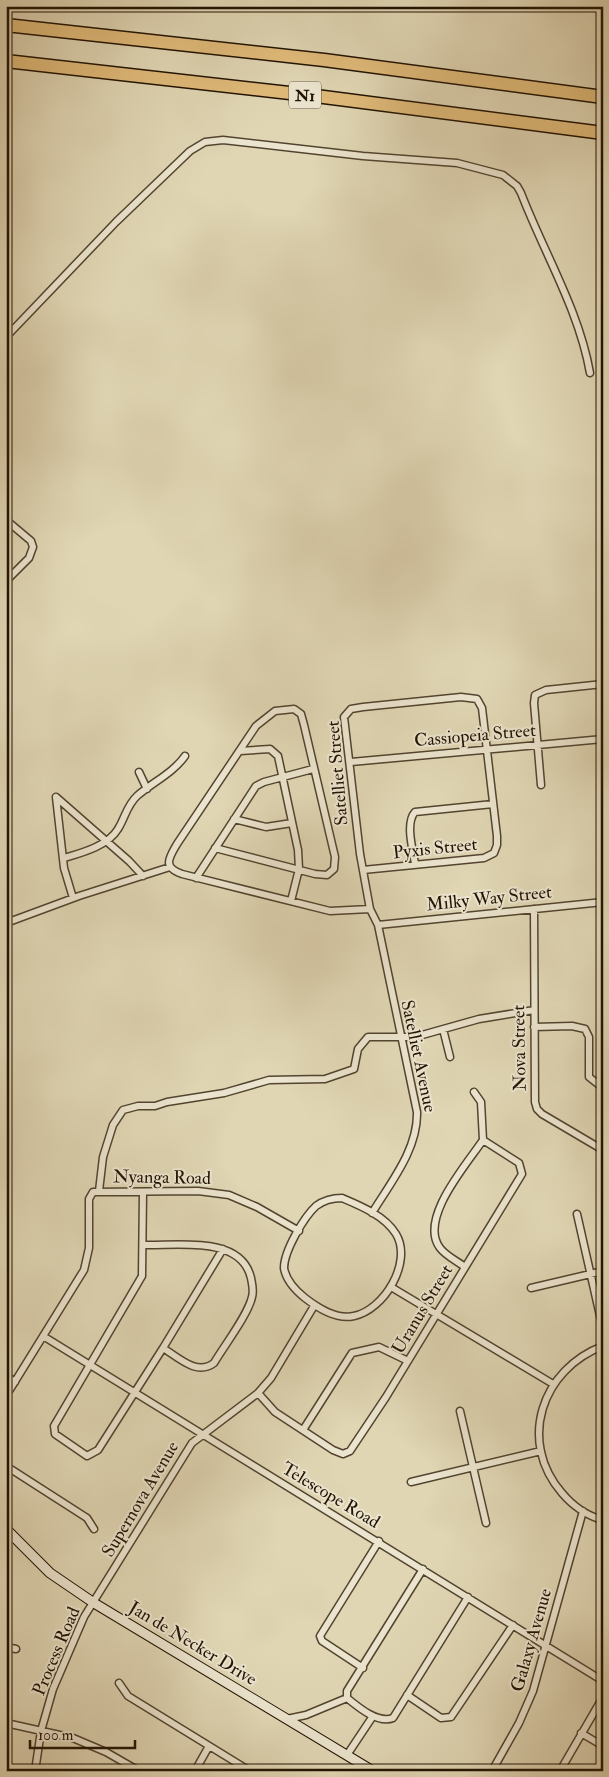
<svg xmlns="http://www.w3.org/2000/svg" width="609" height="1777" viewBox="0 0 609 1777" font-family="'IM FELL Double Pica',serif">
<style>
.lines{fill:none;stroke-linecap:round;stroke-linejoin:round}
.street-casing{stroke:#52442f;stroke-width:9}
.secondary-casing{stroke:#221303;stroke-width:11}
.highway-casing{stroke:#221303;stroke-width:15}
.street{stroke:#ebe4ce;stroke-width:6}
.secondary{stroke:#ebe4ce;stroke-width:9}
.highway{stroke:#e0bb7a;stroke-width:12}
.labels{text-anchor:middle;stroke-width:4;stroke-linejoin:round;paint-order:stroke}
.shield{fill:#ebe4ce;stroke:#5e5240;stroke-width:1}
.shield-label{font-size:16px;font-weight:bold;fill:#221303}
.street-label{font-size:18px;fill:#221303;stroke:#ebe4ce}
</style>
<rect width="100%" height="100%" fill="#e0d6b4"/>
<filter id="stains"><feTurbulence type="fractalNoise" baseFrequency=".004" numOctaves="4"/><feColorMatrix values="0 0 0 0 .2 0 0 0 0 .09 0 0 0 0 .02 0 0 0 .5 -.17"/></filter>
<radialGradient id="worn" r=".72"><stop offset=".6" stop-color="#630" stop-opacity="0"/><stop offset="1" stop-color="#630" stop-opacity=".3"/></radialGradient>
<g class="lines">
<defs>
<path id="street" d="M6 337 116 222 190 151 205 142 223 140 363 156 457 163 503 175 517 186 521 193C544 253 579 310 590 373
M6 520 31 541 33 547 29 558 6 581
M240 751 270 749 278 756 298 850 299 869 291 901
M351 762 603 739
M139 772 147 789
M541 785 534 703 535 695 546 690 603 684
M56 797 129 861 143 876
M56 797 64 868 73 898
M234 819 266 827 292 823
M215 848 315 874 327 875 334 869 335 857 304 725 301 714 294 709 275 711 256 726 177 844C169 858 162 867 182 874L330 911 370 909
M64 858C81 853 108 846 118 829 125 818 127 805 137 796 153 782 173 773 185 756
M415 864C413 850 405 823 415 812L493 804
M363 870 484 858 494 853 497 845V836L482 708 477 699 461 697 363 707 351 709 344 717 360 854 370 909 378 925 417 1112C418 1149 391 1182 372 1213
M196 878 256 786 264 782 313 769
M534 909 535 1102 537 1109 542 1114 603 1150
M6 923 79 896 170 867
M378 925 603 902
M534 1027 572 1026 585 1029 589 1037V1077L603 1088
M443 1029 450 1057
M474 1092 481 1102 483 1140
M99 1191 103 1157 113 1125 123 1110 138 1106H155L167 1102 224 1093 269 1080 325 1079 354 1069 358 1049 368 1037H415L479 1019 534 1010
M143 1192 142 1276 54 1426 55 1434 87 1456 98 1450 163 1348 223 1249
M342 1198C361 1206 385 1216 396 1234 413 1262 384 1310 354 1316 336 1320 318 1308 305 1298 295 1290 286 1281 284 1268 284 1251 304 1217 316 1206 324 1200 333 1198 342 1198Z
M577 1214 603 1329
M144 1245C177 1246 241 1235 251 1278 252 1284 254 1290 252 1297 248 1315 224 1346 214 1363 197 1376 179 1358 163 1348
M465 1267C457 1261 446 1256 440 1248 418 1219 467 1164 483 1140
M391 1287 553 1384
M531 1288 603 1271
M43 1336 603 1681
M603 1346C542 1369 517 1441 562 1493 572 1505 587 1516 603 1520
M6 1376 15 1382
M258 1393 275 1412 333 1450 343 1454 350 1451 386 1397 522 1174 519 1163 483 1140
M6 1396 84 1270 89 1248V1199L93 1192 198 1191 229 1195 257 1207 299 1231
M460 1411 486 1523
M303 1430 352 1353 379 1347 408 1361
M6 1466 87 1518 94 1529
M411 1482 541 1451
M423 1569 347 1691V1698C358 1707 378 1724 393 1718L468 1597
M6 1647 16 1649
M363 1668 322 1641 320 1636 379 1541
M119 1683 128 1696 250 1771
M407 1695 441 1718 451 1717 513 1625
M287 1719 306 1715 347 1698
M6 1723 73 1738 106 1752 139 1771
M581 1733 603 1746
M347 1755 373 1716
M35 1771 41 1731 53 1689 84 1617 192 1443 258 1393 271 1378 314 1306
M195 1771 209 1746
M492 1771 519 1723 533 1691 583 1511
M560 1771 603 1697"/>
<path id="secondary" d="M6 1529 50 1573 94 1603 373 1771"/>
<path id="highway" d="M6 25 324 60 603 97
M6 61 316 96 603 133"/>
</defs>
<use href="#street" class="street-casing"/>
<use href="#secondary" class="secondary-casing"/>
<use href="#highway" class="highway-casing"/>
<use href="#street" class="street"/>
<use href="#secondary" class="secondary"/>
<use href="#highway" class="highway"/>
</g>
<g class="labels">
<rect class="shield" x="289" y="81.5" width="32" height="27" rx="4"/>
<g class="shield-label">
<text x="305" y="101">N1</text>
</g>
<g class="street-label">
<text transform="translate(475 735) rotate(-5)" y="6">Cassiopeia Street</text>
<text transform="translate(337 773) rotate(-95)" y="6">Satelliet Street</text>
<text transform="translate(435 848) rotate(-6)" y="6">Pyxis Street</text>
<text transform="translate(489 898) rotate(-6)" y="6">Milky Way Street</text>
<text transform="translate(519 1048) rotate(-91)" y="6">Nova Street</text>
<text transform="translate(419 1056) rotate(78)" y="6">Satelliet Avenue</text>
<text transform="translate(162 1177) rotate(1)" y="6">Nyanga Road</text>
<text transform="translate(422 1309) rotate(-59)" y="6">Uranus Street</text>
<text transform="translate(331 1495) rotate(31)" y="6">Telescope Road</text>
<text transform="translate(140 1499) rotate(-59)" y="6">Supernova Avenue</text>
<text transform="translate(531 1640) rotate(-74)" y="6">Galaxy Avenue</text>
<text transform="translate(193 1643) rotate(31)" y="6">Jan de Necker Drive</text>
<text transform="translate(56 1651) rotate(-67)" y="6">Process Road</text>
</g>
</g>
<rect width="609" height="1777" fill="none" stroke="#e0d6b4" stroke-width="25"/>
<rect x="8" y="8" width="594" height="1762" fill="none" stroke="#221303" stroke-width="2.5"/>
<rect x="12" y="12" width="584" height="1752" fill="none" stroke="#221303"/>
<path d="M30 1740v8h105v-8" fill="none" stroke="#221303" stroke-width="2.5"/>
<text x="38" y="1740" font-size="15" fill="#221303" stroke="#ebe4ce" stroke-width="4" paint-order="stroke">100 m</text>
<rect width="100%" height="100%" filter="url(#stains)"/>
<rect width="100%" height="100%" fill="url(#worn)"/>
</svg>
